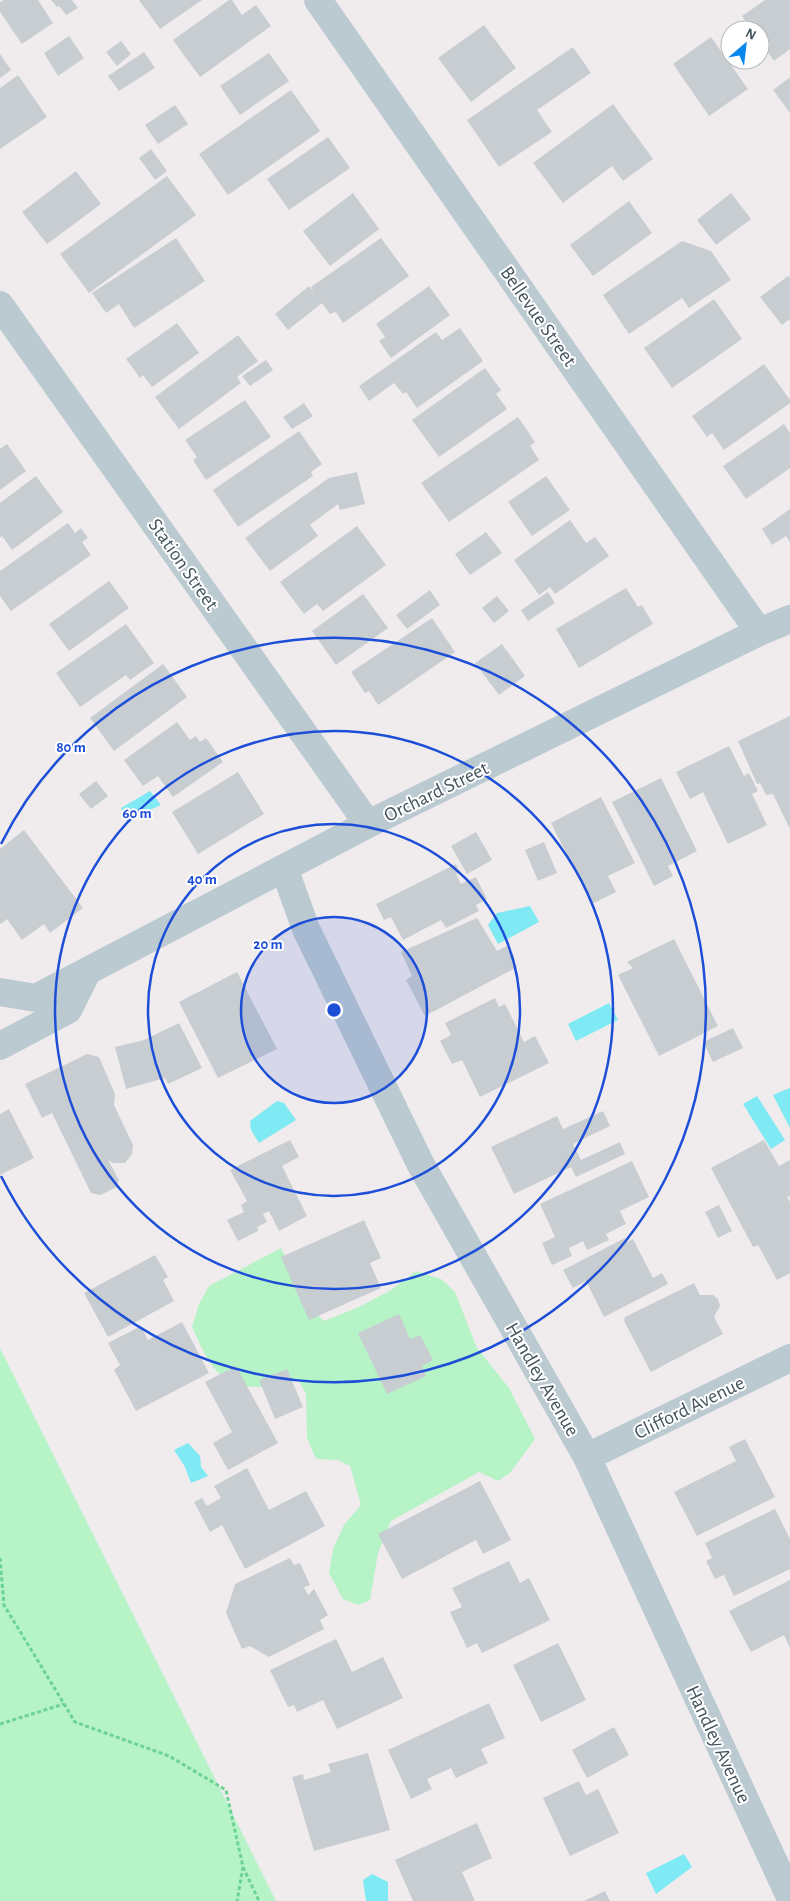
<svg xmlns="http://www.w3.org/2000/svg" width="790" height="1901" viewBox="0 0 790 1901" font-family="'Alegreya Sans',sans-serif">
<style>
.green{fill:#b6f3c6}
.water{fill:#7fe9f4}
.building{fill:#c8cdd2}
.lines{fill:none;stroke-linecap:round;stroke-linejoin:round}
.path{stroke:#6bd394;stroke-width:3;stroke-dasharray:4 2.5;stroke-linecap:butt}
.minor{stroke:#bbcad1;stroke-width:28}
.ring{fill:none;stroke:#1d4ed8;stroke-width:2.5}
.labels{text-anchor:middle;stroke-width:4;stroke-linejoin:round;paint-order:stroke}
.street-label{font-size:20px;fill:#43535c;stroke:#fff}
.centre{fill:#1d4ed8;stroke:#fff;stroke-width:2.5}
.ring-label{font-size:15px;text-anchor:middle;font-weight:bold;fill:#1d4ed8;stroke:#fff;stroke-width:4;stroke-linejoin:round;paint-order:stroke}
</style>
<rect width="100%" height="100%" fill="#f0eced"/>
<path class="green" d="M281 1248 311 1309 324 1321 359 1307 391 1290 416 1271 441 1279 455 1292 477 1348 509 1388 535 1439 510 1473 498 1481 479 1472 391 1521 378 1553 370 1600 358 1605 343 1599 329 1573 333 1549 344 1525 361 1505 350 1466 338 1460 316 1459 307 1438 306 1394 298 1379C285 1382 268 1388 255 1387 215 1384 207 1359 192 1327L199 1304 209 1286Z
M0 1348 276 1901H0Z"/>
<path class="water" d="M150 791 161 805 145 812 128 823 121 808Z
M530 906 539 922 498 944 488 925 497 913Z
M609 1003 618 1020 576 1041 568 1024Z
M790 1088V1128L773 1095Z
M757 1096 785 1140 771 1149 743 1104Z
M277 1101 284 1103 296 1120 259 1143 251 1130 250 1121Z
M188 1443 200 1456 201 1467 208 1476 191 1483 185 1467 174 1450Z
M684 1854 692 1867 656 1894 646 1873Z
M372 1874 388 1882V1901H366L363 1880Z"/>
<path class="building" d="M4 0H38L53 23 22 44 0 12V2Z
M51 0H72L78 8 66 15 59 6 57 7Z
M139 0H202L160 29Z
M229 0H232L242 15 256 5 271 26 200 77 173 40Z
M765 0H790V49L774 61 760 41V30H752L742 16Z
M484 25 516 68 471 102 438 58Z
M69 36 84 58 58 76 44 53Z
M711 37 748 89 709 116 673 64Z
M121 41 131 54 117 66 106 52Z
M573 47 591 73 537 110 552 132 499 167 467 120Z
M144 52 155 68 119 91 108 76Z
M269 53 289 81 240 115 220 86Z
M0 54 11 70 0 78Z
M18 75 47 117 0 149V88Z
M789 78 790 79V113L773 90Z
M291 90 320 131 228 195 199 154Z
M613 104 653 159 623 181 612 166 563 203 533 163Z
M175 105 188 124 158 144 145 125Z
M328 137 350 168 289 210 267 179Z
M151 149 167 171 155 180 139 158Z
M76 171 101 204 47 244 22 212Z
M167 176 196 215 89 293 60 254Z
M353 193 379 229 330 266 303 231Z
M731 193 751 219 716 245 697 220Z
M629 201 652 233 593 276 570 245Z
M176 238 205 281 134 328 119 304 106 313 92 293Z
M381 238 409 276 343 323 336 312 330 314 322 303 288 330 275 314 309 286 315 294 311 287Z
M682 241 711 251 731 280 689 308 682 298 629 334 603 295Z
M788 276 790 278V319L782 325 760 297Z
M429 286 450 315 391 358 379 341 385 337 376 324Z
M714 299 742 339 672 388 644 348Z
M177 323 199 353 152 387 143 375 140 378 126 359Z
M460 328 483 361 417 408 406 392 403 394 394 383 369 401 359 386 436 332 442 340Z
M238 335 258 361 237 377 241 383 179 429 155 397Z
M266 360 273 370 250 386 242 376Z
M764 364 790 400V403L724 450 712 433 707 437 692 416Z
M485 368 501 390 496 394 507 409 439 457 412 420Z
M245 400 271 437 206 480 193 460 197 457 185 440Z
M304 403 313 416 292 429 283 417Z
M518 417 535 442 530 446 539 460 449 522 421 483Z
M784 424 790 433V468L746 499 723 466Z
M299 431 322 464 311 472 313 476 238 527 213 490Z
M7 444 26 471 0 490V449Z
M357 472 365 504 340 510 338 504 310 525 318 536 270 571 245 538 329 478Z
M36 476 63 512 12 550 2 536 0 538V503Z
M546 476 570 510 532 536 508 502Z
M790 509V542L786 536 772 545 762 529Z
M570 520 586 543 595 537 609 556 555 594 550 587 539 595 514 560Z
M68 523 75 533 81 528 88 538 82 542 91 555 11 611 0 596V571Z
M357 526 386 565 323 611 317 604 304 614 280 582Z
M486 532 502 553 470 575 455 554Z
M109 581 129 608 69 651 49 624Z
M626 588 638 607 642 605 653 624 579 668 556 629Z
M430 590 440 605 407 629 396 615Z
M548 592 555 603 528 621 521 610Z
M363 594 388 628 336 665 312 631Z
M497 596 509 611 494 623 482 608Z
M432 618 455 652 378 705 369 691 365 693 351 672Z
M126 624 154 663 130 680 126 675 80 707 56 673Z
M502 644 525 676 499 695 475 663Z
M163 664 187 697 114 751 90 718Z
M790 716V829L773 794 766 795 760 783 757 784 738 741Z
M177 722 190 740 196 736 200 742 206 738 223 762 173 797 158 776 143 786 124 760Z
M729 746 744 776 749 773 758 791 752 794 767 825 728 844 703 792 690 799 676 772Z
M238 772 264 814 198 854 172 812Z
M661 778 697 851 668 866 673 876 654 886 612 802Z
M96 781 108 796 91 809 79 794Z
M601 797 635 863 608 876 616 892 592 904 551 823Z
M24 830 83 908 50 933 44 924 22 940 7 919 1 924 0 922V849Z
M476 832 492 860 467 874 451 846Z
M544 842 557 873 538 881 525 850Z
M456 864 460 873 456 874 461 884 476 877 487 899 476 905 479 911 446 928 441 920 403 940 391 917 384 920 376 904Z
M477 918 497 951 507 946 517 967 425 1016 406 980 412 976 401 952Z
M674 939 718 1026 659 1056 618 975 633 968 627 962Z
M237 972 277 1049 218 1078 179 1002Z
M495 998 499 1007 505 1004 524 1042 535 1036 549 1063 480 1097 462 1060 452 1064 440 1041 451 1035 445 1023Z
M179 1023 202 1068 168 1084 165 1078 126 1089 115 1047 144 1040Z
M733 1028 743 1048 713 1062 703 1042Z
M87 1054 99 1057 115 1094 114 1105 133 1145 132 1154 125 1163H113L108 1160 119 1180 117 1187 100 1195 91 1193 52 1113 42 1118 25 1084Z
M9 1109 34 1158 0 1175V1114Z
M603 1111 610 1126 573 1144 581 1160 620 1142 625 1154 576 1177 571 1167 514 1194 491 1147 557 1116 563 1129Z
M290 1140 299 1157 282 1166 307 1216 279 1231 269 1211 263 1214 267 1222 257 1227 258 1231 238 1241 227 1220 244 1212 241 1205 247 1201 230 1170Z
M764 1140 779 1166 790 1160V1196L787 1197 790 1202V1273L777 1280 758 1245 753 1247 711 1168Z
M632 1161 649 1197 620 1211 626 1224 606 1234 609 1240 587 1250 583 1241 569 1248 572 1256 552 1265 542 1243 555 1237 540 1204Z
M719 1205 732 1231 718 1238 705 1212Z
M364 1220 381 1258 370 1263 381 1288 309 1320 281 1257Z
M625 1238 627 1242 633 1239 653 1278 662 1273 668 1284 604 1317 586 1281 573 1288 563 1270Z
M155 1255 168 1277 163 1280 174 1301 108 1337 84 1293Z
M694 1283 700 1295H713L718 1299 720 1306 714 1317 723 1334 651 1372 624 1321 625 1317Z
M399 1314 410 1339 420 1335 433 1360 422 1366 426 1376 387 1394 358 1333Z
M182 1322 209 1373 136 1411 114 1370 120 1365 108 1343 141 1326 148 1340Z
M236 1366 278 1443 228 1470 213 1443 232 1432 205 1382Z
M287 1369 303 1407 275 1419 259 1380Z
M745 1439 775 1497 697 1536 674 1492 736 1461 729 1447Z
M247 1468 269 1510 306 1491 325 1526 245 1569 222 1525 210 1532 194 1502 202 1498 207 1506 221 1498 214 1486Z
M480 1481 511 1540 483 1554 476 1540 402 1579 378 1534Z
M775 1509 790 1539V1569L734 1596 724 1575 715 1579 706 1561 712 1558 705 1543Z
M290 1558 294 1565 300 1563 310 1585 304 1587 308 1595 314 1589 328 1615 320 1620 324 1629 269 1657 250 1646 242 1649 226 1613 235 1584Z
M509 1561 520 1583 529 1578 550 1620 482 1653 477 1643 467 1648 450 1612 462 1607 452 1588Z
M790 1580V1648L784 1635 751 1652 729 1611Z
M336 1639 352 1672 383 1657 403 1698 337 1729 323 1700 297 1712 294 1705 288 1707 270 1670Z
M558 1643 586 1700 541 1722 513 1665Z
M489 1703 505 1738 481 1749 488 1763 456 1778 451 1768 427 1779 432 1789 411 1799 388 1750Z
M614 1727 629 1755 587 1778 572 1750Z
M368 1753 390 1830 314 1851 292 1777 303 1774 304 1780 331 1772 328 1764Z
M579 1781 586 1795 598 1789 619 1833 570 1856 543 1798Z
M477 1823 492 1858 462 1872 475 1901H413L395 1860Z
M605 1891 610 1901H584Z"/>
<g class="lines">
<path class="path" d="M0 1558 4 1605 75 1722 169 1756 226 1790 243 1867 237 1901
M0 1724 64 1704
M243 1867 259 1901"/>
<path class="minor" d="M318 0 759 632
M0 305 368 824
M284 868 306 929 420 1163 587 1457 790 1897
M0 992 36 998 368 824 759 632 790 619
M0 1046 68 1010 87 972
M587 1457 790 1358"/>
</g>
<circle cx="334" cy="1010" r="93" fill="#1d4ed8" fill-opacity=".12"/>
<g class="ring">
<circle cx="334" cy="1010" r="93"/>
<circle cx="334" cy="1010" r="186"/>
<circle cx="334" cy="1010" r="279"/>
<path d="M1 844A372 372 0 1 1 1 1176"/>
</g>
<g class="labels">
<g class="street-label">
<text transform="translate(539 316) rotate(55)" y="7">Bellevue Street</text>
<text transform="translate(184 564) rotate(55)" y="7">Station Street</text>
<text transform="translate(436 791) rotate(-26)" y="7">Orchard Street</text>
<text transform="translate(543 1379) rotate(60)" y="7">Handley Avenue</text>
<text transform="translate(689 1407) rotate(-26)" y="7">Clifford Avenue</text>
<text transform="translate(719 1744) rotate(65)" y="7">Handley Avenue</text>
</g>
</g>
<circle cx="334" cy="1010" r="8" class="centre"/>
<g class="ring-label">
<text x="71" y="752">80 m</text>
<text x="137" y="818">60 m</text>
<text x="202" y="884">40 m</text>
<text x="268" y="949">20 m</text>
</g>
<g transform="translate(745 45) rotate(28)"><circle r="24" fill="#ffffff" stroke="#b4babe"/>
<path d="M0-4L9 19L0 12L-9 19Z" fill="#0887ee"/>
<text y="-8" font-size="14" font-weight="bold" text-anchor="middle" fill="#43535c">N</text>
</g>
</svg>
